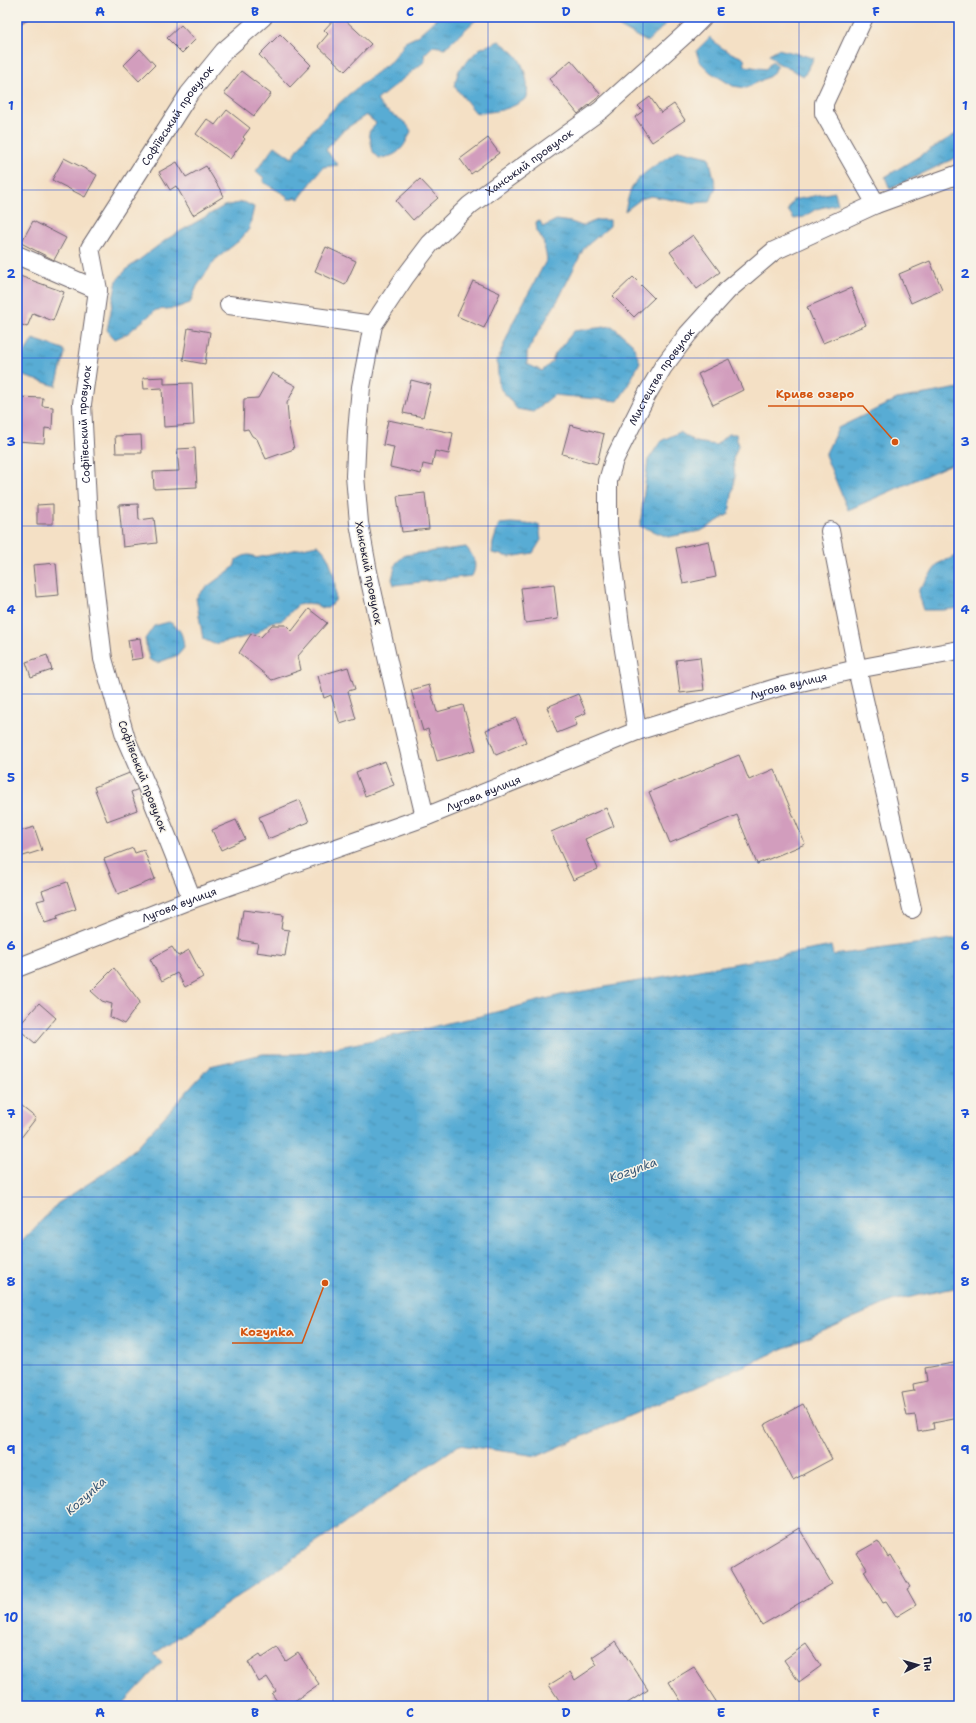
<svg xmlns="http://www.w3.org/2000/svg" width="976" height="1723" viewBox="0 0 976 1723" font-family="'Shantell Sans',sans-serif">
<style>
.water{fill:url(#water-ripples);stroke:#3d6788}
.building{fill:#d29dbd}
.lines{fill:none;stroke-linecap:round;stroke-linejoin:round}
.minor-casing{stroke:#6c646b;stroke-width:20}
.minor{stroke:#fff;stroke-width:18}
.grid{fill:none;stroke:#1d4ed8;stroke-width:1;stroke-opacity:0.55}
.labels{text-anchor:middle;stroke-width:3;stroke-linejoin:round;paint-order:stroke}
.street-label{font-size:11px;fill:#22223b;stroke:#f7f3e8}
.water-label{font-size:12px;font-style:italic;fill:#385978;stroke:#f7f3e8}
.leader{fill:none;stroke:#d45411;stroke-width:1.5}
.callout-dot{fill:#d45411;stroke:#f7f3e8;stroke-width:1.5}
.callout-label{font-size:12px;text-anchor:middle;font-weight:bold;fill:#d45411;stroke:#f7f3e8;stroke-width:3;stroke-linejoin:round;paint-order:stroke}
.neatline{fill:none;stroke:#1d4ed8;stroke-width:1.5}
.grid-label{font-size:13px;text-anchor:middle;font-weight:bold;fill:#1d4ed8}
</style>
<defs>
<pattern id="water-ripples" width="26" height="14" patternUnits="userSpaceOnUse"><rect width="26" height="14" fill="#58acd4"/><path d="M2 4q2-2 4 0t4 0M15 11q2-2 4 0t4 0" fill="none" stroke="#488cad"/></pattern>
</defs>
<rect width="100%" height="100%" fill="#f7f3e8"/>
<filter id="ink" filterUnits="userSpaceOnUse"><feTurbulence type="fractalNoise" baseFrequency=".025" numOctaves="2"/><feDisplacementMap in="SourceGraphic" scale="8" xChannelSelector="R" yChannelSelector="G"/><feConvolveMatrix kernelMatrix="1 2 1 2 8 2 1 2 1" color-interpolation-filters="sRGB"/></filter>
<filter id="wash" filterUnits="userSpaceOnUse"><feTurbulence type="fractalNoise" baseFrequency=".012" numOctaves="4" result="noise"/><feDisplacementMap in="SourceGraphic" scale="16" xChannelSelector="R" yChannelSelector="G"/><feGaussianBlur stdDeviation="0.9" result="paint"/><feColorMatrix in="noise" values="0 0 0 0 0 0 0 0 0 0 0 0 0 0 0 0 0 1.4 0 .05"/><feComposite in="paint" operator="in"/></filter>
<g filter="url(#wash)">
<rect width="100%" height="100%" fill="#f4e0c5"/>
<path class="water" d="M438 17H479L445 48 433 46 424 55 425 61 377 100C385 116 405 116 411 131 404 148 398 157 379 158L373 152 369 132 376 123 366 115 341 132 326 150 338 165 323 167 299 199 295 197 292 199H287V196L263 182 264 178 256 171 275 146 292 158 306 137 325 117 348 95 391 61 401 49 405 42 416 37Z
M612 17H673L647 42 618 26Z
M710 37C719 48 730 53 744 58L745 66 766 69 772 61 778 66 770 76 746 88 733 86 710 72 700 62 696 51Z
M499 41C504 45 510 49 514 53 525 64 529 84 527 98 510 110 496 112 476 113L454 86 459 70 479 49Z
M778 49 814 58 804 76 776 62 769 54Z
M959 132V156L890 189 885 177Z
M679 150 709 157 716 187 710 202 690 203 651 196 641 199 625 211C627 202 629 192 634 184 639 175 669 156 679 150Z
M835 192 838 204 816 209 804 217 794 219 788 210 793 200Z
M244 202 254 207 249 229 240 240 215 260 197 286 190 303 176 308 156 310 128 333 115 339 107 330 117 280 127 269 167 239 224 206Z
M556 220 571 222 582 226 598 220H610V226L584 248 559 298 529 348 527 354V364L542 371 552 362 555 354 574 331 612 326 632 343 640 362 626 389 618 401 554 395 533 412 517 409 499 387 497 362 513 322 547 259 543 240 537 231 536 222 540 221 543 227Z
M33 339 63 349 65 353 56 386 17 374V361L24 354Z
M959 388V463H954L848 510 825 455 838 428 897 399Z
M680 432 695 442 716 445 728 434H736L738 446 733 459 735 477 729 514 701 531 668 537 640 526 648 460 661 441Z
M511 523 539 525 541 540 533 553 510 557 492 553 493 543 499 524Z
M317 545C332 553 337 586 335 601L328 608H322L314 604 307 603 298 605 281 621 271 622 256 634 230 641 214 644 203 639 196 598 204 589 234 567 236 560C243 556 249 552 256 558Z
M466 547C474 556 478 565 472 576L394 585 392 579 396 563 405 555Z
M959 555V608L943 610H923L919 598V589L939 563Z
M169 622C181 628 183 635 184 648L178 655 157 663 149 659 145 639 154 626Z
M959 938V1287L892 1301 538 1456 459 1445 154 1654 162 1662 121 1706H17V1247L57 1204 100 1176 136 1148 210 1066 263 1054H297L349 1045 421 1030 447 1023 477 1017 561 995 816 949 831 946 833 955Z"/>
<g id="blocks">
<path class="building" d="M17 17H32L17 27Z
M336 17H342L371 44 345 71 318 46 328 34 324 30Z
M181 25 195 40 182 53 167 38Z
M280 34 311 65 290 87 259 55Z
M140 49 155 65 139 81 124 65Z
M571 60 601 95 578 114 549 79Z
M241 71 271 94 254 116 224 93Z
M650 97 661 113 674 104 685 120 652 142 635 117 643 111 638 106Z
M227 110 250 128 243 137 245 139 230 159 196 134 207 119 215 125Z
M488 138 499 153 471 174 460 159Z
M64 158 97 175 85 197 52 180Z
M177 162 186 177 206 166 224 196 193 215 176 186 170 190 159 172Z
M420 179 438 198 413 220 396 201Z
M33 221 66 238 54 260 21 243Z
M693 235 720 272 697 289 670 252Z
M326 247 356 261 345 285 315 271Z
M930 261 942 289 911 303 899 274Z
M17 275 64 292 53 321 33 313 27 327 17 323Z
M633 277 654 298 634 317 613 296Z
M473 281 500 293 484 328 457 316Z
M851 288 866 325 823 343 807 307Z
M188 328 210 332 205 364 183 360Z
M729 359 743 390 713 405 698 374Z
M272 373 296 386 287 403 289 427 294 449 266 459 257 439 252 436 248 429 243 430 244 399 258 398Z
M164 377V384L192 383 194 425 164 427 162 388 144 389 143 378Z
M411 380 431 385 423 417 403 413Z
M18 397 43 398 42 406 53 407 52 429 45 428 44 443 17 441Z
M388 420 453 433 449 454 435 451 432 466 423 464 421 474 390 467 394 447 383 445Z
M570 425 604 434 597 464 562 454Z
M141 435 142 453H116L115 436Z
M195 448 197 487 154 489 153 472 179 471 177 449Z
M425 493 429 529 402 532 397 496Z
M53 504V524H37V505Z
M138 504 139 520 154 518 157 543 123 547 119 505Z
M709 541 716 577 683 584 676 548Z
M56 563 59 595 36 597 33 565Z
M554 584 558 619 525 623 521 588Z
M309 609 327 623 298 656 301 670 272 680 239 653 251 634 261 637 272 625H286L292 631Z
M140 638 143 658 131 660 128 640Z
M47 655 52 670 31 677 26 662Z
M700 657 704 690 680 693 676 660Z
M348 667 355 689 348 691 356 719 340 724 331 695 324 698 318 676Z
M429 685 437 712 463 705 476 750 437 761 428 729 423 731 411 690Z
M578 694 586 713 574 718 577 725 557 733 547 707Z
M516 718 526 742 496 755 486 730Z
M739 755 749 780 774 769 805 844 757 864 737 815 670 843 649 792Z
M385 761 394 785 365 796 356 772Z
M132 772 139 789 131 792 137 810 107 821 94 787Z
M300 800 309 822 268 839 259 817Z
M606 808 614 826 585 839 598 869 573 880 551 832Z
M236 820 245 839 221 850 212 830Z
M34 827 42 850 17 858V832Z
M133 848 135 853 144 850 155 879 118 894 104 859Z
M67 882 76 909 57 916 58 919 45 923 37 901 45 899 42 891Z
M243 910 283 915 281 929 289 930 285 956 256 952 258 943 239 940Z
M172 947 178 956 189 950 203 977 185 987 177 973 162 981 150 959Z
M114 968 140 1002 124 1024 110 1017 112 1004 102 1001 91 991Z
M39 1003 56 1018 35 1043 17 1028Z
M17 1103 36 1118 17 1143Z
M959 1362V1418L933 1423 934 1429 918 1432 915 1415 907 1416 902 1393 914 1391 913 1384 927 1381 925 1368Z
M803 1404 832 1459 793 1480 764 1425Z
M799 1528 832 1584 762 1625 730 1569Z
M878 1541 888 1557 891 1555 910 1587 907 1589 916 1605 896 1617 886 1602 883 1603 864 1571 867 1569 857 1553Z
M616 1641 648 1690 626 1704 628 1706H563L549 1685 570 1672 575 1680 597 1665 592 1657Z
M806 1644 821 1666 799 1682 784 1660Z
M277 1647 286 1661 298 1653 319 1684 287 1706 284 1702 280 1705 272 1694 276 1691 267 1677 259 1682 248 1662 260 1654 262 1657Z
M694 1667 719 1706H684L669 1682Z"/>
</g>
</g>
<g filter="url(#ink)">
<use href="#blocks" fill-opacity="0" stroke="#6c646b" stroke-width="1"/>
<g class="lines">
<defs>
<g id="minor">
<path d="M864 17 824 103V113L876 204"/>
<path d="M17 255 98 290"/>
<path d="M229 305 373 325"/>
<path d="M830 531 857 669 912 909"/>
<path id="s1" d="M637 731 620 625 608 526V481L614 460 646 396 663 367 688 334 728 290 774 251 876 204 959 174"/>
<path id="s2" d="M425 817 389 666 368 572 359 523 355 476 357 432 361 387 373 325 405 277 430 244 470 205 601 110 692 28 703 17"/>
<path id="s3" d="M192 899 150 794 126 739 103 659 89 541 82 404 98 290 90 248 189 94 224 51 263 17"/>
<path id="s4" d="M17 968 192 899 425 817 637 731 779 687 857 669 959 650"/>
</g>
</defs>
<use href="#minor" class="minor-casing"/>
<use href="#minor" class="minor"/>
</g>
</g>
<path class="grid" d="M177 17V1706M333 17V1706M488 17V1706M643 17V1706M799 17V1706M17 190H959M17 358H959M17 526H959M17 694H959M17 862H959M17 1029H959M17 1197H959M17 1365H959M17 1533H959"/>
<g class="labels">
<g class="street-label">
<text dy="4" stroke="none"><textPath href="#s3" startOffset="829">Софіївський провулок</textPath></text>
<text dy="4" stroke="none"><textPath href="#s2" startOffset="729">Ханський провулок</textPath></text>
<text dy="4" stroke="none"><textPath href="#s1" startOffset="370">Мистецтва провулок</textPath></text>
<text dy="4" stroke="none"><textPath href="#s3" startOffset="492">Софіївський провулок</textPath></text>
<text transform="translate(369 573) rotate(79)" y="4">Ханський провулок</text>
<text dy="4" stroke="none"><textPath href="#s4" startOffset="822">Лугова вулиця</textPath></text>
<text transform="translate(143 776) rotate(69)" y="4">Софіївський провулок</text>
<text dy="4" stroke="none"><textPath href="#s4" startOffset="498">Лугова вулиця</textPath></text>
<text dy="4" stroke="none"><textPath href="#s4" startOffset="174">Лугова вулиця</textPath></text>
</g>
<g class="water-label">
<text transform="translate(633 1170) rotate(-20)" y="4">Kozynka</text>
<text transform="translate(86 1496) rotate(-42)" y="4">Kozynka</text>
</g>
</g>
<path class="leader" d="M895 442L863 406H768M325 1283L302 1343H232"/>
<g class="callout-dot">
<circle cx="895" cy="442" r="4"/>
<circle cx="325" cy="1283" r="4"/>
</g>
<g class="callout-label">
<text x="815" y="398">Криве озеро</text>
<text x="267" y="1336">Kozynka</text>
</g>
<rect width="976" height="1723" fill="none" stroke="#f7f3e8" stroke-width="44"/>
<g transform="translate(918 1665) rotate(84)" stroke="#f7f3e8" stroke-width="3" paint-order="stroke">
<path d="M0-3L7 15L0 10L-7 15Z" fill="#22223b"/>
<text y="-6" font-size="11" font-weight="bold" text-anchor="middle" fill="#22223b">Пн</text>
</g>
<rect x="22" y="22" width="932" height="1679" class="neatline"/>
<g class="grid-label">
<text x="100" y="16">A</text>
<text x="255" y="16">B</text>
<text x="410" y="16">C</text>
<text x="566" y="16">D</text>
<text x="721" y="16">E</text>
<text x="876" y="16">F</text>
<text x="11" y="110">1</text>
<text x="965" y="110">1</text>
<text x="11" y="278">2</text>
<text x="965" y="278">2</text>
<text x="11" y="446">3</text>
<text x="965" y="446">3</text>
<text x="11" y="614">4</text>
<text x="965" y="614">4</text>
<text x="11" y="782">5</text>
<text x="965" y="782">5</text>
<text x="11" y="950">6</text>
<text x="965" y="950">6</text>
<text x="11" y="1118">7</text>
<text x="965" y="1118">7</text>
<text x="11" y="1286">8</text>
<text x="965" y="1286">8</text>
<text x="11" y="1454">9</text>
<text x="965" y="1454">9</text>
<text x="11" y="1622">10</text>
<text x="965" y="1622">10</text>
<text x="100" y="1717">A</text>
<text x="255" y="1717">B</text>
<text x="410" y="1717">C</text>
<text x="566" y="1717">D</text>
<text x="721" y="1717">E</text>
<text x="876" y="1717">F</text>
</g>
</svg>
